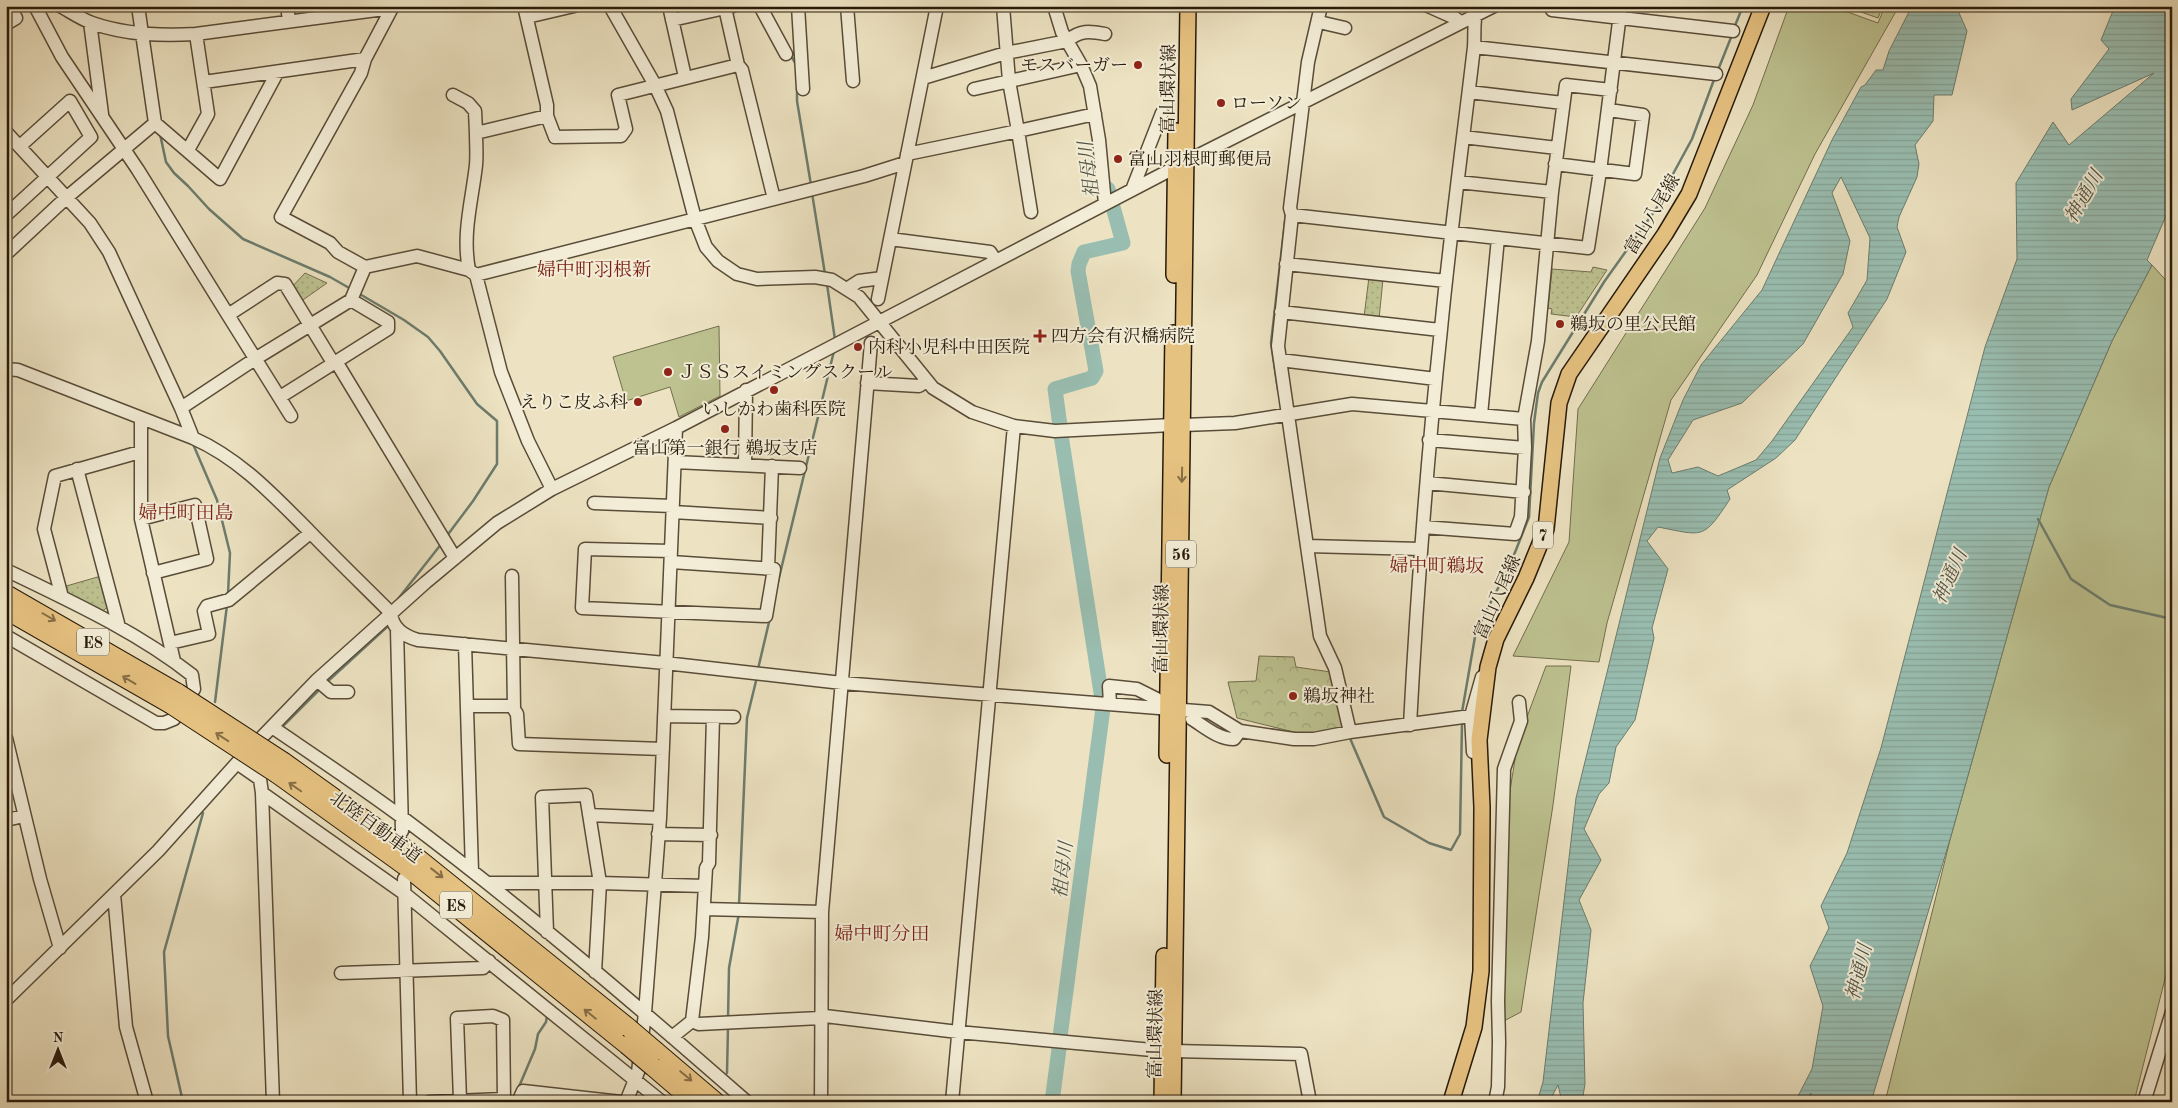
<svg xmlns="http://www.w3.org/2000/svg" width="2178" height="1108" viewBox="0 0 2178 1108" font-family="'Old Standard TT','Noto Serif JP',serif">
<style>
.green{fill:#bdc290;stroke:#726e4d}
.forest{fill:url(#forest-crowns);stroke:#726e4d}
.park{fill:url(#park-dots);stroke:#726e4d}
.water{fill:url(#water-rules);stroke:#6c7c6e;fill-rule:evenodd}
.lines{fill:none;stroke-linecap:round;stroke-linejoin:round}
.stream{stroke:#6c7c6e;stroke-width:2.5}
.river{stroke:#99beb1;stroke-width:15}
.minor-casing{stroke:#594c38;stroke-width:15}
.major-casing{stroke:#281a0a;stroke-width:18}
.highway-casing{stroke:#281a0a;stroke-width:20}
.minor{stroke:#f3edd7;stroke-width:12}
.major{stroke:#e6c281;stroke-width:15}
.highway{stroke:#e6c281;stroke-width:18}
.highway-bridge-casing{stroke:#281a0a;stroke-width:20;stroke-linecap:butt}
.highway-bridge{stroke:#e6c281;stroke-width:18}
.oneway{stroke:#876e46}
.poi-dot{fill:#8f2418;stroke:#f3edd7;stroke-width:2}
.labels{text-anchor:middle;stroke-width:4;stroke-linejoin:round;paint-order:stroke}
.shield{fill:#f3edd7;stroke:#655948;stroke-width:1}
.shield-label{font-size:16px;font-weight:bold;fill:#281a0a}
.poi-label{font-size:18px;fill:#281a0a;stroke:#f3edd7;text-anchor:start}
.street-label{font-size:18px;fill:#281a0a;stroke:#f3edd7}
.water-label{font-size:19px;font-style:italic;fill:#505344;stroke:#f3edd7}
.neighbourhood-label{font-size:19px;fill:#7a1f14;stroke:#f3edd7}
</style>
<defs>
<pattern id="forest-crowns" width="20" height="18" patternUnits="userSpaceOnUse" patternTransform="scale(1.25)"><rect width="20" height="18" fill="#bdc290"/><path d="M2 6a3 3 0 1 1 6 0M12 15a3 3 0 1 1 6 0" fill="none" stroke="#a2a67b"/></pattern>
<pattern id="park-dots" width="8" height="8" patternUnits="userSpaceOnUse" patternTransform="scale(1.25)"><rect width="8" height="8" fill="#bdc290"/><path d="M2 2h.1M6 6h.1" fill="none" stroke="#a2a67b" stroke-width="1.8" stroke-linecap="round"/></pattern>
<pattern id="water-rules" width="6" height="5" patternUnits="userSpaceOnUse" patternTransform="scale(1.25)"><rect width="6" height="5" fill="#99beb1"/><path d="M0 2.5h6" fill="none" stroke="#84a397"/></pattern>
</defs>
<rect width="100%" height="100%" fill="#ede3c2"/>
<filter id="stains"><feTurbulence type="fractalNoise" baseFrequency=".004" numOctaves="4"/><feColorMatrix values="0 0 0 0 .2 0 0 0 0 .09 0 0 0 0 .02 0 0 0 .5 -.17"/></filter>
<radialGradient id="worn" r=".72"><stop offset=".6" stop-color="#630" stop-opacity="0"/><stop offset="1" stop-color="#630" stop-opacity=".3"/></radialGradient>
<path class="green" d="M1789 6H1831L1878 23 1885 6H1899L1815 154 1757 275 1671 400 1607 623 1599 662 1513 656 1569 542 1578 409 1705 208 1753 105Z
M2152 265 2172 287V951L2134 1102H1885L1951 836 2049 487 2112 341Z
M719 326 720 396 679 417 670 387 626 401 613 357Z
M1546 666H1571L1553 805 1521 1012 1502 1022 1507 809 1518 741Z"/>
<path class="forest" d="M1259 656 1294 657 1296 667 1331 672 1347 729 1310 736 1237 718 1228 682 1256 681Z"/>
<path class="park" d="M1844 6H1883L1878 18Z
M1593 267 1607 270 1576 317 1551 314 1552 309 1548 308 1552 269 1591 272Z
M305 273 327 283 300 302 291 288Z
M1369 277 1383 279 1379 319 1364 317Z
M101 576 109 606 100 613 69 596 63 587Z"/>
<path class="water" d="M1912 6H1956L1967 31 1952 95H1934L1933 121 1915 145 1919 164 1917 177 1899 217 1897 227 1906 252 1887 299 1795 440 1776 458 1727 490 1730 499C1703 540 1704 536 1658 527L1647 541 1668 569 1652 628 1654 638 1635 720 1616 747 1609 783 1599 794 1584 829 1601 860 1579 900 1591 930 1583 1003 1585 1084 1582 1102H1562L1558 1085 1549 1102H1537L1543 1082 1576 798 1660 458 1683 400 1701 365 1762 290 1832 140 1861 87 1865 85 1876 70H1883L1889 51ZM1841 177 1870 238 1867 280 1848 313 1853 327 1772 441 1756 460 1718 476 1698 467 1672 473 1668 460 1693 420 1742 403 1803 344 1843 274 1850 241 1832 193Z
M2115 6H2172V194L2168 211 2147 260 2152 265 2112 341 2049 487 1951 836 1871 1102H1810L1811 1093 1807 1102H1795L1812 1069 1823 1006 1810 966 1829 928 1821 906 1847 853 1881 748 1985 347 2017 259 2016 183 2053 122 2069 145 2154 73 2072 110 2071 99 2109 49 2101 40Z"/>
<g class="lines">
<path class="stream" d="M1734 28 1743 6
M790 54 797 66
M1718 70 1732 35
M797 89V101L811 185
M160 134 166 162 174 173 188 186 209 209 243 239 330 277 351 289
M1667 185 1692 139 1715 77
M812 193 825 274
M827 284 835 340
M358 293 404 320 428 337 440 351 477 404 497 421V464L473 501 446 537
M1278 390 1271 343 1286 212
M193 444 217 500 230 553 228 594
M2038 519 2071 579 2110 605 2172 619
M777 586 834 351
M398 599 442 543
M758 669 770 618
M327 682 388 626
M215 702 227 605
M1462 712 1476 631 1510 565 1529 517 1534 423 1538 393 1542 382 1604 282 1656 209 1664 194
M282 727 320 689
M1349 736 1384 817 1429 843 1451 850 1460 834 1462 723
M739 905 747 718 757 677
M728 1019 729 968 739 913
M727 1073 728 1027
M518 1089 535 1049 538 1034 546 1022 547 1016
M183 1102 168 1036 164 952 203 813"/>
<path class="river" d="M1060 426 1055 389 1092 378 1096 371 1078 271 1079 264 1084 252 1123 243 1108 189
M1061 435 1102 699
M1060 1037 1103 708
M1052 1102 1059 1049"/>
<defs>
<path id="minor" d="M35 6 62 57 138 170 228 315 277 283 285 284 332 361 337 363 455 558
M60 6C71 12 81 19 92 23 126 35 161 36 196 34L392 8
M138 6 155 123 220 179 277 73
M287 6 289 20
M393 6 365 59 361 73 281 217 330 243 338 252 365 267 417 256 469 270
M524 6 547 105V116L555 137 621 136 626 129 618 95 738 65 725 8 733 6
M610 6 655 85 667 111 695 219 706 247 718 261 737 274 757 279 815 277 832 280 859 297 933 388 972 412 1014 426 1055 431 1172 425
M669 6 685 77
M760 6 786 54
M798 6 803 89
M847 6 853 81
M1054 6 1062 32 1081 65 1090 86 1099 140 1105 204
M1321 6 1308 62 1290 208 1292 215 1278 346 1320 636 1335 668 1350 732
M1428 6 1455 18 1460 22
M1552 6V10L1733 31
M527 17 574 6
M672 20 725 8V6
M90 22 102 114
M1319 22 1345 28
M6 24 16 18 9 6
M1474 47 1716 74
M738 65 742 70 774 199
M923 78 1006 53 1067 41C1080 30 1089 31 1105 34
M204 82 365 59
M974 89 1081 65
M1469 92 1563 103
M453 95 468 103 475 111 476 133
M547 116 476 133C476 143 477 154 476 165 472 201 462 233 469 270L476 275 501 372 528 441 552 489
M6 132 90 223 109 252 181 408 193 438
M1463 137 1557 148
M188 150 208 114 196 34
M907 154 1018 131 1009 81 1003 6
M1555 164 1635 174 1643 115 1609 110
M1458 182 1552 192
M1132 190 1162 113
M1031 212 1018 131 1095 114
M6 215 91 137 70 101 20 146
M1292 215 1588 248 1600 171 1621 6
M890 239 990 252 996 261
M6 254 66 198 155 123
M1286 264 1446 281
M476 275 864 176 905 163
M848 288 859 281 882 278
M878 299 937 6
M1281 312 1440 330
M228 315 291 416
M1280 360 1436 379
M6 369 18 370 193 438C240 459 273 495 309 531 336 559 364 586 391 613 392 628 404 636 418 640L665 663 842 683 1209 712 1240 731 1294 739H1314L1350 732 1471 716
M867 383 919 386 927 381
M280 397 388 329V322L351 300
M181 408 255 359 351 300 365 267
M1481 415 1498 238
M141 419V519L174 661
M1183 425 1235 423 1352 404 1524 419
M1429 440 1525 448
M675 462 800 468
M745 464 746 390
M77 469 119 627
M1427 483 1524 492
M594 503 672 506
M673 512 771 518
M141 519 195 505 207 559 153 573
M1423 527 1515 534 1521 517 1525 448 1524 419 1538 341 1552 192 1566 85 1611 90
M1308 546 1420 549
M671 562 774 569 766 616 582 608 585 549 671 551
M768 568 772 466
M6 570C70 601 136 631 192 675L194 689 174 719 164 723H156L6 636
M512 576 514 709
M62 597 44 529 55 476 140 452
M397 629 402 831
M170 643 209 634 204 611 207 606 229 600 310 533
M465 644 472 871
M317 680 331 692H348
M1110 704 1109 686 1137 689 1157 699
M468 706H512L517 714 519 744 663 749
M664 716 734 717
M1192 719C1205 727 1218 739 1234 739L1240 731
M1410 725C1417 592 1427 461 1441 329 1450 235 1463 141 1474 47 1475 35 1473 20 1477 9
M272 727C316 757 360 786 403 818 522 907 635 1004 747 1102
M6 738 40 879 60 948
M1473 752 1471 716 1482 677
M237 763 260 779 262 793 405 894 662 1102
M262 793 273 1102
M589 815 660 818
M6 820 24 816
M658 834 711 835
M404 879 410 1102
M488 883H600L705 886
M114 894 126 1027 147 1102
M704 909 822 912
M547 932 542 797 586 795 600 883 595 972
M341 973 483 968 489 961
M6 1000 158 851 237 763 317 680 425 583 497 523 552 489 676 428 1199 155 1494 6
M692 1021 702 937 706 868 709 863 713 717
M672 1037 692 1021 699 1024 820 1018 825 1016 958 1032 1163 1051
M1174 1051 1301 1054 1310 1102
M429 1102 504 1099 503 1020 493 1016 457 1018 460 1100
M518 1102 523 1091 621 1102
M626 1102 638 1072 645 1013 660 818 676 428
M821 1102 822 912 871 343
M952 1102 1014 426
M1495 1102 1498 1087 1499 1042 1498 1001 1504 769 1521 721 1519 702
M2144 1102 2172 1012"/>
<path id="major" d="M1174 275 1176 131
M1167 755 1173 333
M1162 1102 1164 956
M1173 1102 1188 6
M1451 1102 1474 1027 1481 971 1482 807 1479 740 1488 667 1496 639 1526 578 1546 529 1559 403 1569 374 1665 234 1689 194 1763 6"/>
<path id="highway" d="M6 594 178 693
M6 610 170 704
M284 762 414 855 629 1028
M277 774 409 869 627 1045
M656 1051 716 1102
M653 1067 694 1102"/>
</defs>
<use href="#minor" class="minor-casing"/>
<use href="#major" class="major-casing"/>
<use href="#highway" class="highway-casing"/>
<use href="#minor" class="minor"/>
<use href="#major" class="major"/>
<use href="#highway" class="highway"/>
<defs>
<path id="highway-bridge" d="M178 693 284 762
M170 704 277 774
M629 1028 656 1051
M627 1045 653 1067"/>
</defs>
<use href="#highway-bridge" class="highway-bridge-casing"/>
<use href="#highway-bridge" class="highway-bridge"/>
</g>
<defs><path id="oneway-shaft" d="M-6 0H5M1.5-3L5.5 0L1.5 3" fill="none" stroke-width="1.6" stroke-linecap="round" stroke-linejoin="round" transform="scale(1.25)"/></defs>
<g class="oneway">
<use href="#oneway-shaft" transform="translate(1182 475) rotate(91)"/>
<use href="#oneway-shaft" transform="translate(49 617) rotate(30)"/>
<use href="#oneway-shaft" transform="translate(129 680) rotate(-149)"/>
<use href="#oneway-shaft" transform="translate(222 737) rotate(-147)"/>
<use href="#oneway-shaft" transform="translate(295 787) rotate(-145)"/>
<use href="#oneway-shaft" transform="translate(437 873) rotate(38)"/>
<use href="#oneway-shaft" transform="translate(590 1014) rotate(-141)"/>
<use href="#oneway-shaft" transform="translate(686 1076) rotate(40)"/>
</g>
<g class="poi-dot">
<circle cx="1138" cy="65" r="5"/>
<circle cx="1221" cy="103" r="5"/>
<circle cx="1118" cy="159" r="5"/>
<circle cx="1560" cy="324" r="5"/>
<path d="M1037.5 328.5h5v5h5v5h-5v5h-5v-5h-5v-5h5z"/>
<circle cx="858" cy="347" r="5"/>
<circle cx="668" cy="372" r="5"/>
<circle cx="774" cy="390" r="5"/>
<circle cx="638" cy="402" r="5"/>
<circle cx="725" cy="429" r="5"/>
<circle cx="1293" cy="696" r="5"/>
</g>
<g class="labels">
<g class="shield">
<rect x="1533" y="521.5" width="20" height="27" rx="4"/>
<rect x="1166" y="540.5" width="30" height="27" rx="4"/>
<rect x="77" y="628.5" width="32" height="27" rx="4"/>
<rect x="440" y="891.5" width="32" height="27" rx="4"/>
</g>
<g class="shield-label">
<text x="1543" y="541">7</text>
<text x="1181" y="560">56</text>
<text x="93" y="648">E8</text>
<text x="456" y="911">E8</text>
</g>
<g class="poi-label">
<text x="1128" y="71" text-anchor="end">モスバーガー</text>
<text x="1231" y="109">ローソン</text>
<text x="1128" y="165">富山羽根町郵便局</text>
<text x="1570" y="330">鵜坂の里公民館</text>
<text x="1051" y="342">四方会有沢橋病院</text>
<text x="868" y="353">内科小児科中田医院</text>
<text x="678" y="378">ＪＳＳスイミングスクール</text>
<text x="628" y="408" text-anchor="end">えりこ皮ふ科</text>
<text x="774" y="415" text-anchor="middle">いしかわ歯科医院</text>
<text x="725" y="454" text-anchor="middle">富山第一銀行 鵜坂支店</text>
<text x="1303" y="702">鵜坂神社</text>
</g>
<g class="street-label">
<text transform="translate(1168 89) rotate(-89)" y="6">富山環状線</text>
<text transform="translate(1652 214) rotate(-59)" y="6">富山八尾線</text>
<text transform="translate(1497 597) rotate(-66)" y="6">富山八尾線</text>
<text transform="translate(1161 629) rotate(-89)" y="6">富山環状線</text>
<text transform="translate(376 827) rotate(36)" y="6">北陸自動車道</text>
<text transform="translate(1155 1034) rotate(-89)" y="6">富山環状線</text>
</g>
<g class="water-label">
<text transform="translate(1088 170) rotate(-97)" y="7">祖母川</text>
<text transform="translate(2083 196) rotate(-60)" y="7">神通川</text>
<text transform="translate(1949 576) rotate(-66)" y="7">神通川</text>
<text transform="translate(1062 870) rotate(-83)" y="7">祖母川</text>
<text transform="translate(1858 972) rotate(-76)" y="7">神通川</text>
</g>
<g class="neighbourhood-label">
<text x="594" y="276">婦中町羽根新</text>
<text x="186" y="519">婦中町田島</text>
<text x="1437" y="572">婦中町鵜坂</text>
<text x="882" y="940">婦中町分田</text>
</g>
</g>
<rect width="2178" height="1108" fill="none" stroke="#ede3c2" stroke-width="25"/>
<rect x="8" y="8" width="2163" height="1093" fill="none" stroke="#281a0a" stroke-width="2.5"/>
<rect x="12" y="12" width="2153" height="1083" fill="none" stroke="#281a0a"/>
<g transform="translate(58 1050)" stroke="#f3edd7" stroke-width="4" paint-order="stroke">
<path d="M0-4L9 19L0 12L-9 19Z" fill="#281a0a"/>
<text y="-8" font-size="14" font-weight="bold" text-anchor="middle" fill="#281a0a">N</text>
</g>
<rect width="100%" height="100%" filter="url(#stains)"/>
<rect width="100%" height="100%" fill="url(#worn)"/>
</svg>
